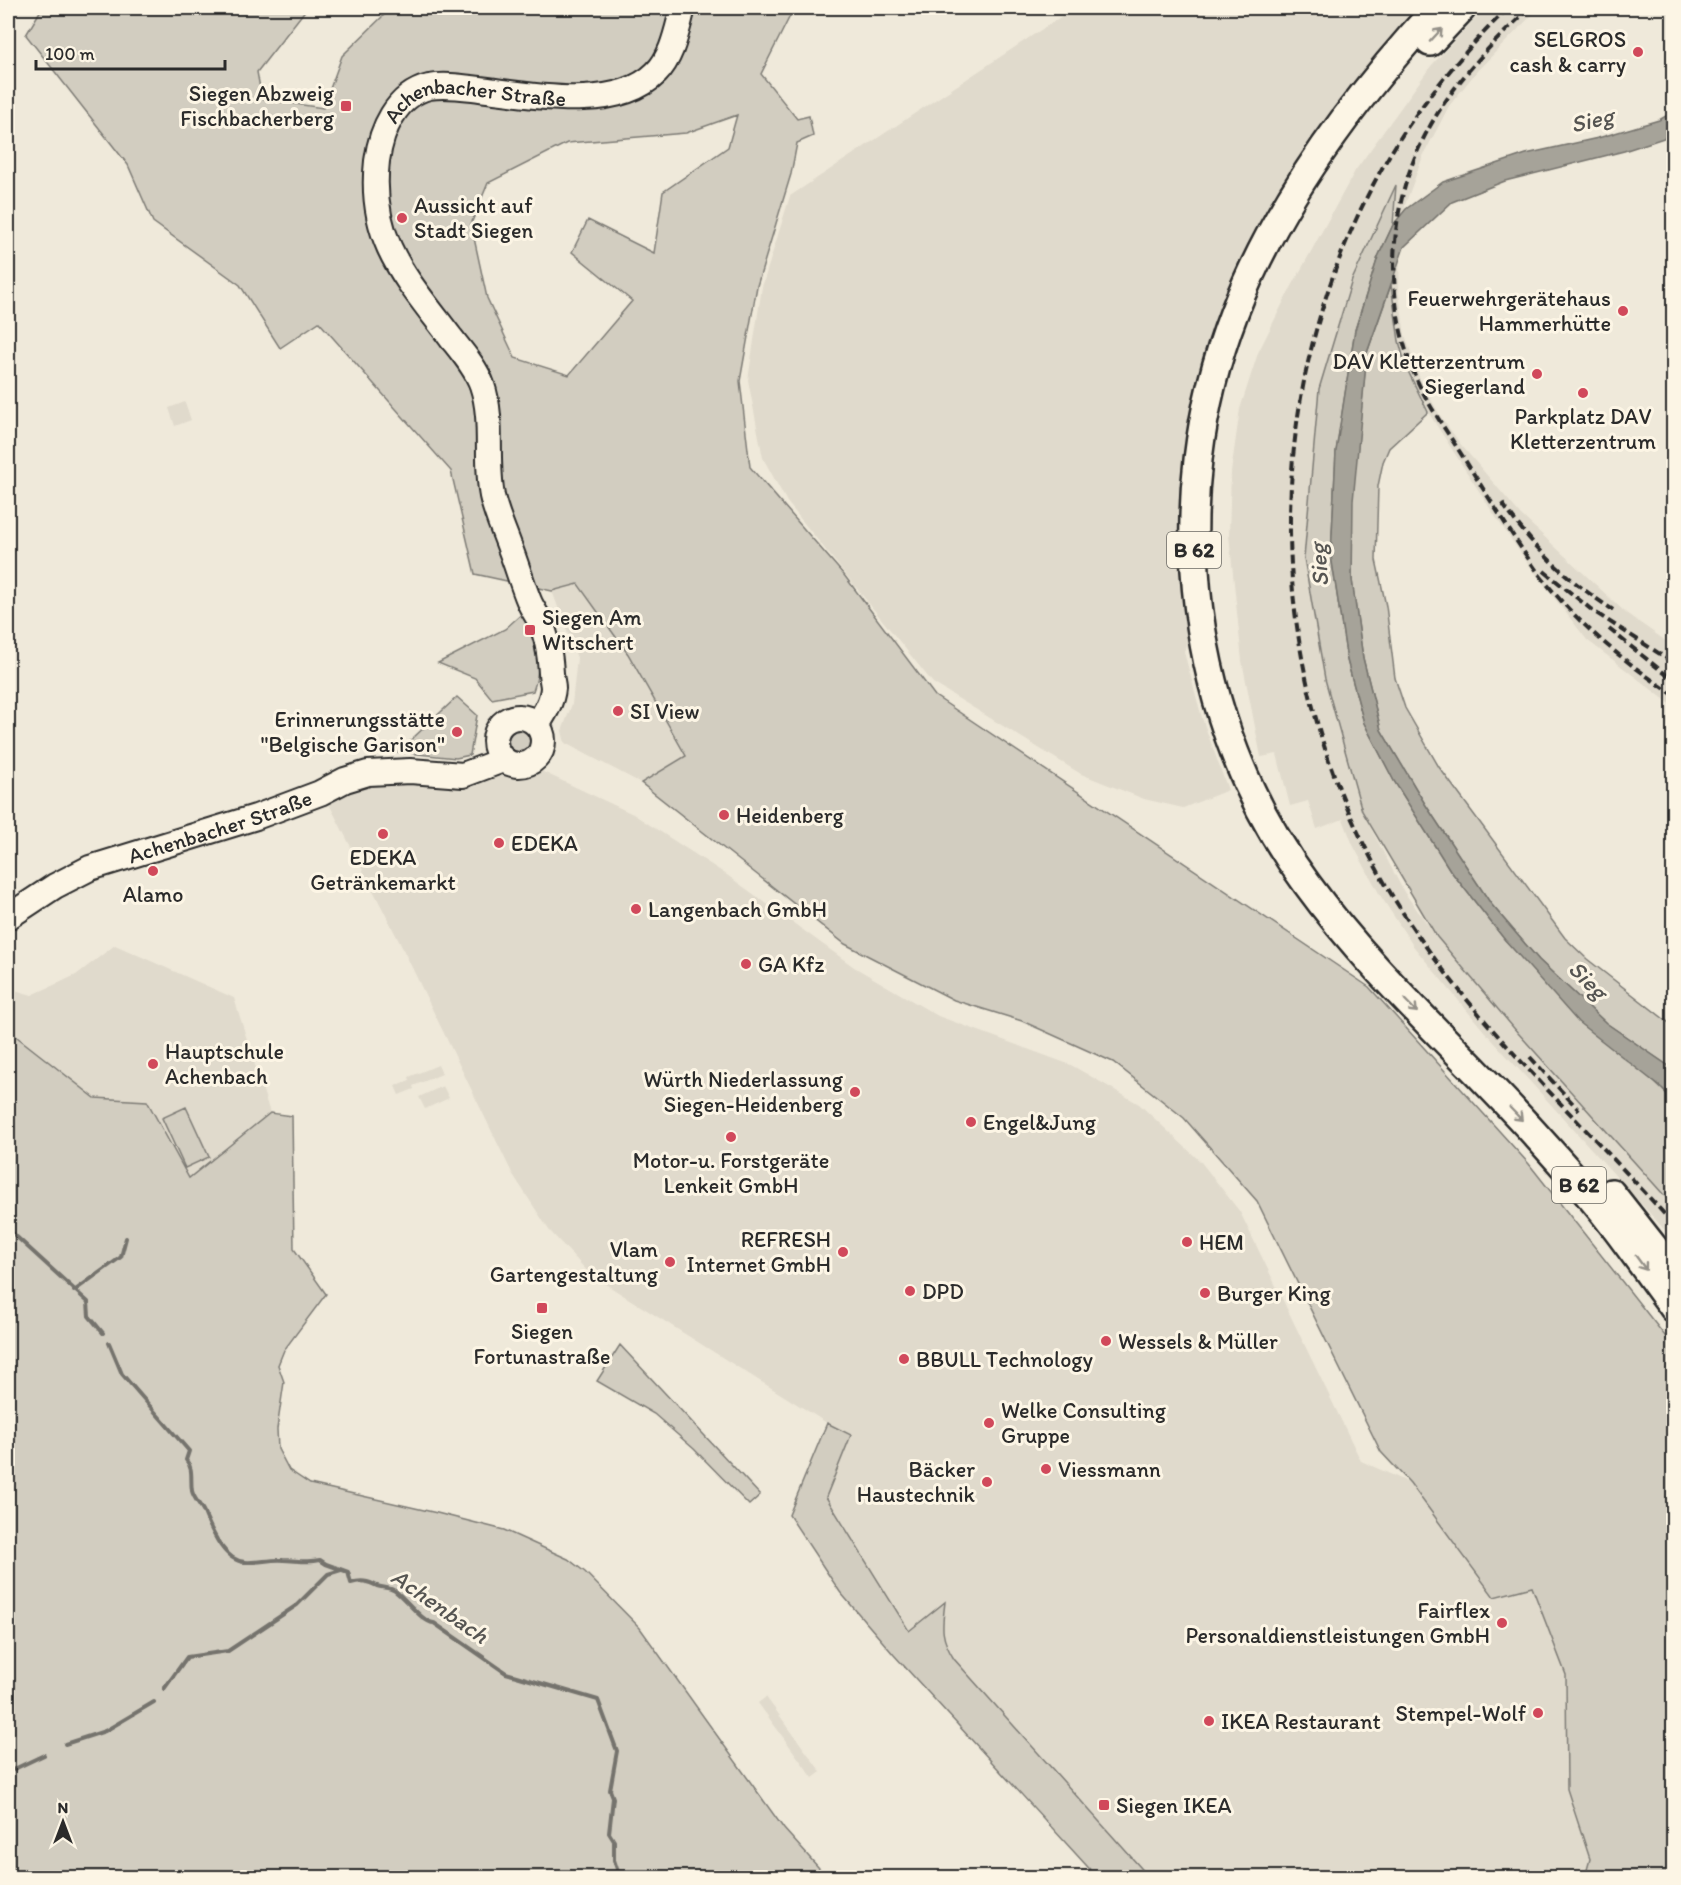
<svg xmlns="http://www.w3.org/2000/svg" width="1681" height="1885" viewBox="0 0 1681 1885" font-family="Itim,sans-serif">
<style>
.built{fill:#e0dacc}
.green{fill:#d2cdc0;stroke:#7e7c76;stroke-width:1.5;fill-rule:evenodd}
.water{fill:#a6a399;stroke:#75736d;stroke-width:1.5}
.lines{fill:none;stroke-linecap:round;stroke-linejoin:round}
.stream{stroke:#75736d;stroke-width:4}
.major-casing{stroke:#2b2b2b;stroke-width:28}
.highway-casing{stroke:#2b2b2b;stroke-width:32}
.major{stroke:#fcf5e5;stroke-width:24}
.highway{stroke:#fcf5e5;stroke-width:27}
.rail{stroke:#2b2b2b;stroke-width:4;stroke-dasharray:9 4.5;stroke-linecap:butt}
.oneway{stroke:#949088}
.poi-dot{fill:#d1495b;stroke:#fcf5e5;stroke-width:2}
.labels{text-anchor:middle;stroke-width:6;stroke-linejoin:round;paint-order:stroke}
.shield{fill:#fcf5e5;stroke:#6a6863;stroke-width:1.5}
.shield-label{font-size:21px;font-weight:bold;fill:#2b2b2b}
.poi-label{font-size:22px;fill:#2b2b2b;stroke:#fcf5e5;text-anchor:start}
.street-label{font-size:22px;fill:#2b2b2b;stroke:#fcf5e5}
.water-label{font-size:24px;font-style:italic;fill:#565552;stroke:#fcf5e5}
</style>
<rect width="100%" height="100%" fill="#efe9da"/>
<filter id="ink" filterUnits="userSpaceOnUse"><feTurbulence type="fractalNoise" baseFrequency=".0167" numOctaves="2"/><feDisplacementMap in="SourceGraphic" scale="12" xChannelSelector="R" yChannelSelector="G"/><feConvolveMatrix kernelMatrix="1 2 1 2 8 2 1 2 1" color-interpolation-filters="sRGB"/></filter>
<g filter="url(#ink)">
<path class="built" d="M1074 8H1415L1384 44 1336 112 1272 214 1184 496 1183 581 1189 634 1184 652 1202 718 1228 790 1183 808 1144 799 1081 774 933 683 787 502 763 458 748 380 762 287 790 196Z
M1485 8H1539L1477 71 1449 106 1423 156 1405 205 1400 246 1399 294 1405 335 1421 382 1441 417 1462 446 1521 515 1626 613 1673 646V706L1587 640 1532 569 1497 519 1428 412 1406 367 1399 341 1391 285 1396 188 1304 558 1325 679 1362 811 1404 892 1437 937 1518 1033 1673 1205V1239L1484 1031 1414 947 1380 895 1353 845 1343 819 1317 829 1308 801 1290 806 1277 754 1261 757 1242 661 1229 535 1231 472 1240 409 1258 353 1285 299 1355 171 1431 66Z
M185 402 191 420 175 426 169 408Z
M577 584 628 654 686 756 641 783 565 743 562 731 572 704 577 658 552 591Z
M496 771 513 776 541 771 633 814 727 875 854 967 938 1016 1071 1065 1139 1104 1201 1162 1240 1212 1361 1461 1410 1483 1494 1597 1532 1587 1566 1675 1567 1788 1590 1859 1585 1877H1097L894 1655 840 1592 789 1515 827 1423 591 1275 549 1230 512 1173 401 945 326 798 367 780Z
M115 945 234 998 270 1113 189 1179 147 1101 95 1098 8 1030V988L32 995 76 975Z
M438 1065 442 1074 413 1086 414 1089 399 1095 395 1086 410 1080 409 1077Z
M443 1086 449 1098 425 1109 419 1097Z
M766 1697 821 1772 813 1778 758 1703Z"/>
<path class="green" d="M42 8H307L257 72 262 99 323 108 342 56 385 14 373 8H794L761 74 797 119 809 116 813 136 797 143 791 174 757 286 740 381 750 467 844 575 935 696 1369 987 1529 1164 1673 1346V1877H1585L1590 1859 1567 1789 1566 1675 1532 1587 1494 1597 1410 1483 1381 1452 1257 1201 1184 1118 1113 1062 1022 1021 954 1000 845 944 641 783 686 756 628 654 578 584 552 591 475 574 451 471 319 322 280 348 240 285 153 222 128 165 26 35ZM737 115 728 147 663 192 654 253 588 220 572 252 632 301 569 375 515 358 487 298 471 224 488 183 567 143 686 133Z
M1396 185 1393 225 1378 257 1355 330 1336 452 1331 555 1347 660 1364 723 1394 781 1450 870 1505 940 1673 1100V1205L1518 1033 1437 937 1362 811 1325 679 1304 558 1319 389 1352 280Z
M1391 285 1399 341 1406 367 1428 412 1389 448 1383 462 1378 486 1376 560 1386 606 1395 678 1405 708 1439 767 1565 938 1587 959 1673 1026V1069L1606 1023 1539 960 1491 904 1425 804 1381 730 1363 658 1352 580V501L1367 353Z
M525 611C536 640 544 661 533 691L492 699 475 678 438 663 505 629Z
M457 697 477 715 470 755 456 758 398 752Z
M495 741a24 24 0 1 1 48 0a24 24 0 1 1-48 0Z
M8 1030 95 1098 147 1101 189 1178 270 1113 292 1116 294 1249 326 1294 284 1350 278 1365 284 1382 277 1429 278 1449 289 1470 310 1484 437 1513 504 1530 568 1559 585 1572 640 1628 784 1829 827 1877H8Z
M186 1107 209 1157 185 1168 162 1118Z
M620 1345 760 1495 749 1505 694 1449 654 1414 597 1381Z
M827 1423 851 1435 826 1497 909 1631 945 1602C942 1627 940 1637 954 1659L1149 1877H1097L894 1655 840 1592 789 1515Z"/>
<path class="water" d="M1673 112V135L1624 151 1505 181 1452 202 1404 247 1367 353 1353 501 1352 580 1363 658 1381 730 1425 804 1491 904 1539 960 1606 1023 1673 1069V1100L1663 1089 1578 1022 1505 940 1450 870 1394 781 1364 723 1347 660 1331 555 1336 451 1355 330 1378 257 1393 225 1406 209 1443 182 1526 154 1598 138 1659 120Z"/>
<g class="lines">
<path class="stream" d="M8 1229 88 1302 89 1316 103 1333
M74 1291 121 1257 126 1238
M109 1343 122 1374 189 1451 186 1460C194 1469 190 1479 192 1491 194 1500 203 1507 205 1515 212 1531 224 1561 245 1562 258 1563 270 1559 283 1560 295 1560 308 1563 320 1560L326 1564 348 1572 351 1583C361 1580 368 1581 377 1586 383 1588 390 1587 395 1591 405 1598 423 1623 434 1623L506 1673 598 1700 617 1751 610 1790 613 1798 609 1833 614 1841V1860L620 1878
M164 1689 187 1657 228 1651 297 1605 328 1574 341 1570
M65 1744 105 1731 154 1702
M8 1772 44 1755"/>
<defs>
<g id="major">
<circle cx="519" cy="741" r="24"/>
<path id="s1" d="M537 725C544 714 552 702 553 688 553 683 551 678 551 673 550 656 548 639 541 624 538 616 532 609 529 601 522 584 517 566 510 548 504 531 496 514 492 496 485 459 494 420 482 385 476 368 462 352 451 338 407 279 368 241 377 161 381 130 396 95 429 87 445 84 463 87 480 89 530 95 616 113 656 73 673 56 677 29 683 8"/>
<path id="s2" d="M8 917 55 886 90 868 256 817 320 793 345 780 368 773 410 771 463 775 503 760"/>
</g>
<path id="highway" d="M1437 8C1357 95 1277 201 1234 313 1162 500 1187 722 1307 884 1373 975 1459 1050 1534 1133 1560 1162 1587 1191 1610 1221 1632 1249 1652 1279 1674 1308
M1430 42 1462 8
M1611 1193 1674 1273"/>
</defs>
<use href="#major" class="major-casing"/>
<use href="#highway" class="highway-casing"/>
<use href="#major" class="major"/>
<use href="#highway" class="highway"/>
<path class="rail" d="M1508 8C1463 52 1422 101 1389 156 1255 385 1256 680 1398 905 1473 1025 1581 1119 1674 1225
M1530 8C1450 81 1394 154 1394 268 1394 306 1401 343 1416 378 1429 407 1448 433 1465 460 1489 498 1513 537 1539 574 1578 625 1621 659 1674 695
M1502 503C1535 550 1565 578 1613 610
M1544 571 1593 611 1674 663
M1609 629 1668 676
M1530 1057 1579 1110"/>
</g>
<defs><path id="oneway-shaft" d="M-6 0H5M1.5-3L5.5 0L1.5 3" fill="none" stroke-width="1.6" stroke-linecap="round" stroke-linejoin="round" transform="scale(1.5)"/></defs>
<g class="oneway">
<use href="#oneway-shaft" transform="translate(1436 35) rotate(-47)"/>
<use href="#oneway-shaft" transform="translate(1411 1006) rotate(46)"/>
<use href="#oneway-shaft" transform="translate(1516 1114) rotate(46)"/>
<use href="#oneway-shaft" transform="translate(1641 1263) rotate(54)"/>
</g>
</g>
<g class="poi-dot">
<circle cx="1638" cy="52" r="6"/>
<rect x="340" y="100" width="12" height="12" rx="3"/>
<circle cx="402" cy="218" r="6"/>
<circle cx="1623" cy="311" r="6"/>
<circle cx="1537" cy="374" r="6"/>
<circle cx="1583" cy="393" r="6"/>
<rect x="524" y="624" width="12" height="12" rx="3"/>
<circle cx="618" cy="711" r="6"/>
<circle cx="457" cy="732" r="6"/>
<circle cx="724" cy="815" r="6"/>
<circle cx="383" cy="834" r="6"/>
<circle cx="499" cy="843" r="6"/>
<circle cx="153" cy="871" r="6"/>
<circle cx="636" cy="909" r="6"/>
<circle cx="746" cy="964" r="6"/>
<circle cx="153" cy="1064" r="6"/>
<circle cx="855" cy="1092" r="6"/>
<circle cx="971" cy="1122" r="6"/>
<circle cx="731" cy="1137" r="6"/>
<circle cx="1187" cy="1242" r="6"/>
<circle cx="843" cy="1252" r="6"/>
<circle cx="670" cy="1262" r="6"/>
<circle cx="910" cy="1291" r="6"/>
<circle cx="1205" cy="1293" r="6"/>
<rect x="536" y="1302" width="12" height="12" rx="3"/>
<circle cx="1106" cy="1341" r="6"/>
<circle cx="904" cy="1359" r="6"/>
<circle cx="989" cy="1423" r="6"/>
<circle cx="1046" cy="1469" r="6"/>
<circle cx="987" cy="1482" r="6"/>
<circle cx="1502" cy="1623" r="6"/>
<circle cx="1538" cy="1713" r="6"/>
<circle cx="1209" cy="1721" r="6"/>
<rect x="1098" y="1799" width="12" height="12" rx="3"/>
</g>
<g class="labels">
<g class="shield">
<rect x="1167" y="532" width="54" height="36" rx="4.5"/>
<rect x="1552" y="1167" width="54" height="36" rx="4.5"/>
</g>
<g class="shield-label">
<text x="1194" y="557">B 62</text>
<text x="1579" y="1192">B 62</text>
</g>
<g class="poi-label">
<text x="1626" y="47" text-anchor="end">SELGROS<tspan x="1626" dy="25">cash &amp; carry</tspan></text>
<text x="334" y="101" text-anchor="end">Siegen Abzweig<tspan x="334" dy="25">Fischbacherberg</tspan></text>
<text x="414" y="213">Aussicht auf<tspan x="414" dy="25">Stadt Siegen</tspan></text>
<text x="1611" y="306" text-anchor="end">Feuerwehrgerätehaus<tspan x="1611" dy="25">Hammerhütte</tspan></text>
<text x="1525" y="369" text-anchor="end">DAV Kletterzentrum<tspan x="1525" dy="25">Siegerland</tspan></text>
<text x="1583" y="424" text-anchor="middle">Parkplatz DAV<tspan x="1583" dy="25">Kletterzentrum</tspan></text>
<text x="542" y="625">Siegen Am<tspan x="542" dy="25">Witschert</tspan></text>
<text x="630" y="719">SI View</text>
<text x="445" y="727" text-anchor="end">Erinnerungsstätte<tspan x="445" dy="25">"Belgische Garison"</tspan></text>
<text x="736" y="823">Heidenberg</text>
<text x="511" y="851">EDEKA</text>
<text x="383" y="865" text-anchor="middle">EDEKA<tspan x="383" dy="25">Getränkemarkt</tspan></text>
<text x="153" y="902" text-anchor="middle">Alamo</text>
<text x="648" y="917">Langenbach GmbH</text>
<text x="758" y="972">GA Kfz</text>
<text x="165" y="1059">Hauptschule<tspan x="165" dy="25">Achenbach</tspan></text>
<text x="843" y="1087" text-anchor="end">Würth Niederlassung<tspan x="843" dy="25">Siegen-Heidenberg</tspan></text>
<text x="983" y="1130">Engel&amp;Jung</text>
<text x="731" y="1168" text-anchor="middle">Motor-u. Forstgeräte<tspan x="731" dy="25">Lenkeit GmbH</tspan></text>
<text x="831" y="1247" text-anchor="end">REFRESH<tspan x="831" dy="25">Internet GmbH</tspan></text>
<text x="1199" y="1250">HEM</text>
<text x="658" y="1257" text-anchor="end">Vlam<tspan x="658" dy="25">Gartengestaltung</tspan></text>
<text x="922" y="1299">DPD</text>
<text x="1217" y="1301">Burger King</text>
<text x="542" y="1339" text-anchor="middle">Siegen<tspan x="542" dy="25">Fortunastraße</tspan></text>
<text x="1118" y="1349">Wessels &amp; Müller</text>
<text x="916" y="1367">BBULL Technology</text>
<text x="1001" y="1418">Welke Consulting<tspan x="1001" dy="25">Gruppe</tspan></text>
<text x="975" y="1477" text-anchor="end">Bäcker<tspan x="975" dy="25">Haustechnik</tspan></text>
<text x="1058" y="1477">Viessmann</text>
<text x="1490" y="1618" text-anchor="end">Fairflex<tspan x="1490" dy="25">Personaldienstleistungen GmbH</tspan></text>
<text x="1526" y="1721" text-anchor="end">Stempel-Wolf</text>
<text x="1221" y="1729">IKEA Restaurant</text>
<text x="1116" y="1813">Siegen IKEA</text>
</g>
<g class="street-label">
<text dy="8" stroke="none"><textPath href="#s1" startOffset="748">Achenbacher Straße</textPath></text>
<text dy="8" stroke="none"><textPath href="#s2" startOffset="232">Achenbacher Straße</textPath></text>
</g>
<g class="water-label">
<text transform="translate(1592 120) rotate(-13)" y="8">Sieg</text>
<text transform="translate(1319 565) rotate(-94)" y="8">Sieg</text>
<text transform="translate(1588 980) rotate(45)" y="8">Sieg</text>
<text transform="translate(440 1606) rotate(35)" y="8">Achenbach</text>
</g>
</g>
<rect width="1681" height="1885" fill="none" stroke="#fcf5e5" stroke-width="30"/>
<rect x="15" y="15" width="1651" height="1855" fill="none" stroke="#2b2b2b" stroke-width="2" filter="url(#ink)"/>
<g transform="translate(63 1822)" stroke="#fcf5e5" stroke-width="4.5" paint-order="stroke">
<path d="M0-4.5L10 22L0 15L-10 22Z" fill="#2b2b2b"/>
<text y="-9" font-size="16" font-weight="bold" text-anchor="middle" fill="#2b2b2b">N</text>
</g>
<path d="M36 60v9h189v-9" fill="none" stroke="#2b2b2b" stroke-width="3"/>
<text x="45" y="60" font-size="18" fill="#2b2b2b" stroke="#fcf5e5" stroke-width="4.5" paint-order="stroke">100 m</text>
</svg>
